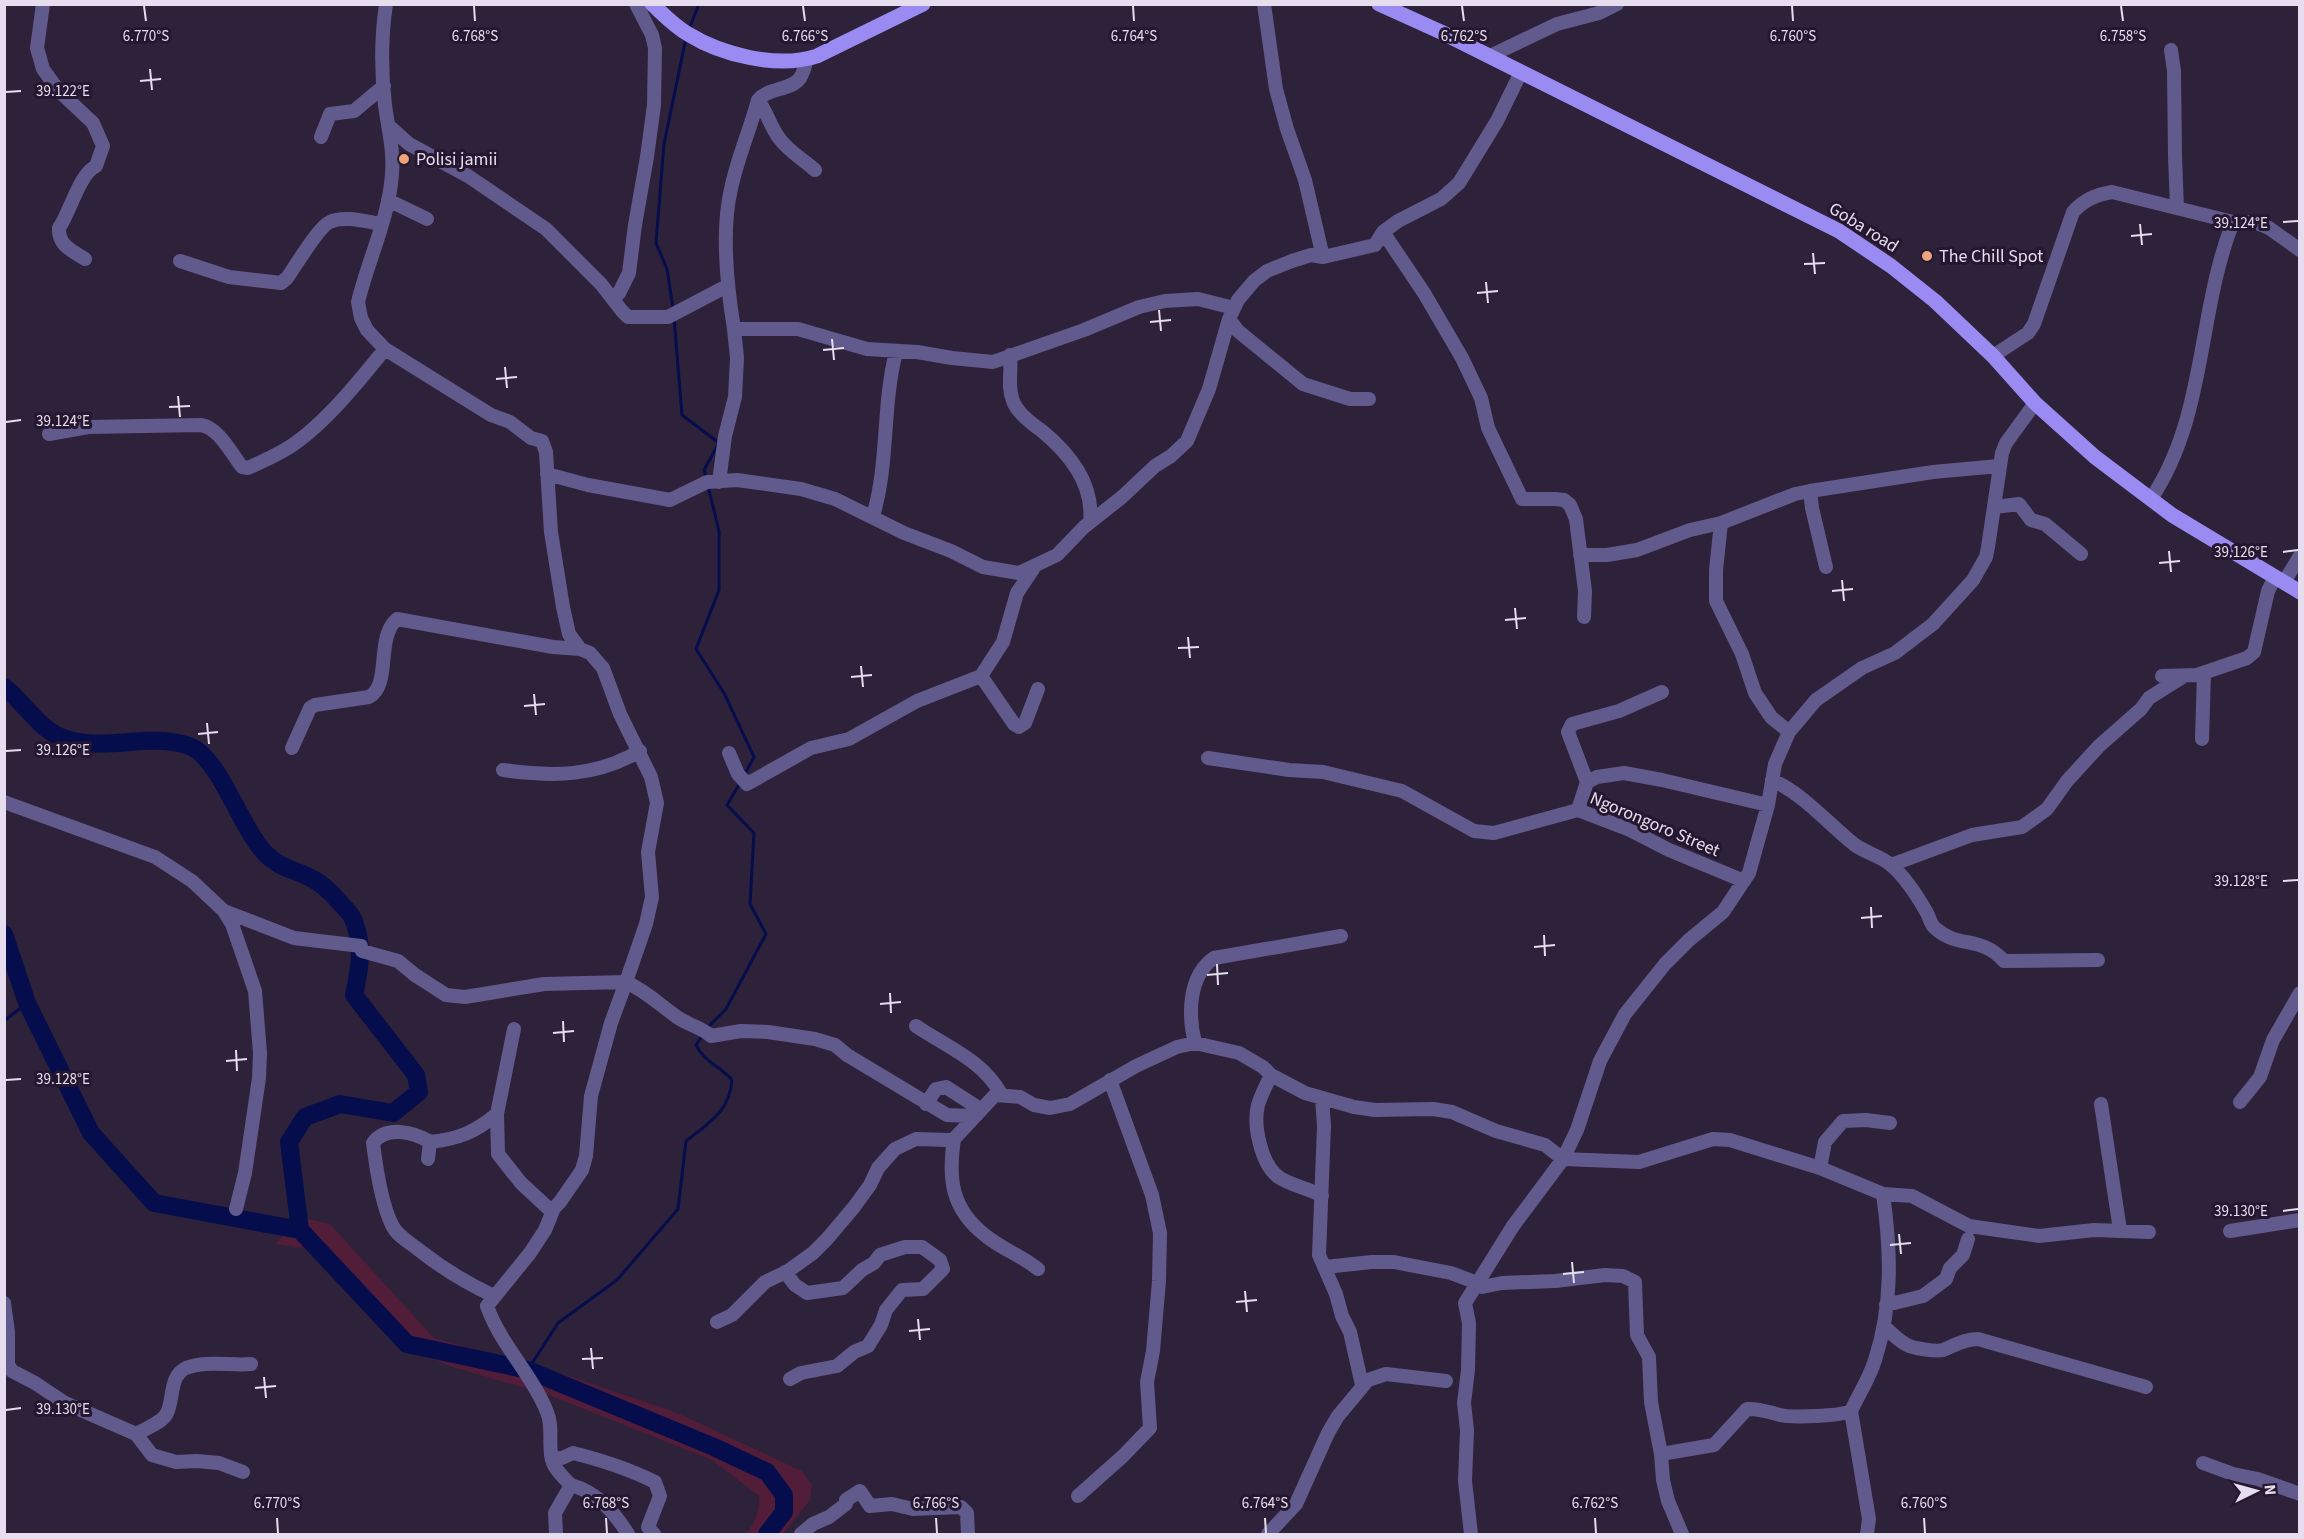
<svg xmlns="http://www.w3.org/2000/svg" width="2304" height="1539" viewBox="0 0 2304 1539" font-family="'Source Sans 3',sans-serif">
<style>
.green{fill:#511d39}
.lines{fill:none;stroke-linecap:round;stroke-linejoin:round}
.stream{stroke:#060d4c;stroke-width:3}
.river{stroke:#060d4c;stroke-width:18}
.minor{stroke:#605b8c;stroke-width:14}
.major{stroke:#998bf1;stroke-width:15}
.ticks{fill:none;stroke:#e6deee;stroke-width:2}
.poi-dot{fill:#efa378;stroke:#25172f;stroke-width:2}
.labels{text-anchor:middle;stroke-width:6;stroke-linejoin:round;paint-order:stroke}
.poi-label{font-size:18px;fill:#e6deee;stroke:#25172f;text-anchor:start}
.street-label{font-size:18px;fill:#e6deee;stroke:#25172f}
.ticks-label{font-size:15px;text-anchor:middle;fill:#e6deee;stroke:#25172f;stroke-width:6;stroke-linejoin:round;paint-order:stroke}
</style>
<rect width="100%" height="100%" fill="#2e213a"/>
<path class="green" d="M300 1217 330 1224 434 1338 565 1375 675 1412 802 1471 812 1485 810 1500 783 1534H746C754 1524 761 1509 759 1496L712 1460 549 1395 449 1366 392 1339 315 1250 275 1244Z"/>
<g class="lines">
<path class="stream" d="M689 29 699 4
M673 308 667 269 656 243 664 144 686 38
M674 318 682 415 719 443 704 470 706 477
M708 486 719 531V590L696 649 724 693 754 757 745 774
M4 1021 27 1003
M707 1028 726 1009 766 934 750 904 754 833 727 805 740 783
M529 1368 558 1323 617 1280 678 1209 686 1141C709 1123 730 1111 732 1080 720 1066 704 1062 696 1045L702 1036"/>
<path class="river" d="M4 687C24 702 36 725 58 736 101 755 146 731 189 746 218 755 241 828 264 852 278 867 289 868 307 876 321 882 333 894 342 905 346 909 351 914 353 919 364 945 360 968 354 995L416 1075 419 1092 393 1113 340 1104 305 1117 289 1142 300 1230
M4 934 27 1003 91 1133 154 1203 300 1230 407 1344 528 1370 714 1447 767 1472 784 1495V1512L767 1534"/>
<path class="minor" d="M43 4 37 48 43 69 58 90 93 123 103 146 96 166C79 174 70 213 59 228 58 246 73 251 85 259
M1264 4 1276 89 1287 129 1305 180 1323 257
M2171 50 2174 71 2175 156 2177 208
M1490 56 1557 24 1599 13 1617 4
M807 59C805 65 804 72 800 78 791 91 769 87 758 100 750 130 737 159 731 189 721 231 727 286 734 329H798L867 349 917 352 952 358 993 362 1084 330 1139 307 1165 301 1198 299 1234 308
M758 100C767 112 770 126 779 138 789 152 803 159 815 170
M389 126 409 144 468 176 546 229 601 284 622 311 628 317H668L727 286
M321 137 330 114 354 111 384 86
M388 200 427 219
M1383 232 1424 293 1462 358 1481 398 1488 428 1522 499H1555L1564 500 1570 505 1576 519 1585 591 1584 617
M180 261 229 277 281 283 287 278C295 267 319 226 330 222 344 215 367 222 382 224
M613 299 619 293 629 273 635 225 647 157 654 105 655 48 652 35 636 4
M1229 319 1238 331 1303 384 1350 399H1369
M1010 355C1012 370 1007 386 1013 401 1017 413 1032 424 1042 431 1070 454 1094 485 1090 522
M1993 356 2028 333 2034 324 2073 212C2084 200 2095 195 2112 192L2233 222H2255L2269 228 2300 250
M49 434 88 427 201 425C219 428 231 453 242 467L248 468C263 461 280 454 294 444 327 421 360 380 385 349
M547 474 588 485 670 500 707 482 737 480 801 489 835 499 904 533 951 551 983 567 1019 573 1057 555 1084 527 1122 497 1155 466 1171 456 1187 441 1209 389 1229 319 1238 300 1254 281 1267 271 1292 261 1311 255 1323 257 1375 245 1383 232 1398 221 1441 199 1459 183 1497 121 1521 72
M719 482 725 436 735 397 737 358 734 329
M1810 491 1812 508 1826 567
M2151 499C2207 415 2197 313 2233 222
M1995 507 2019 504 2031 520 2045 524 2081 554
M873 516C889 463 882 406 896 352
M1721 523 1716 570V601L1742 654 1755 693 1771 717 1789 732
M1580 555H1607L1637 550 1690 530 1721 523 1795 494 1810 491 1933 472 1999 466
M2284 582 2300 556
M981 676 1014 724 1019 727 1025 723 1038 689
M2162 676 2197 675 2247 658 2254 652 2268 591 2275 577
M2202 739 2204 673
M292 748 310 708 315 705 369 697C392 684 375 638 397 619L553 647 580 649
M729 753 738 774 747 784 811 748 849 739 917 701 981 676 1003 642 1017 593 1033 569
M1208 758 1289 770 1323 772 1402 791 1474 831 1494 833 1578 810 1630 830 1669 850 1744 881
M503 770C553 777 595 777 640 751
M1772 780C1805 795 1827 823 1855 845 1866 853 1881 856 1891 865 1905 877 1918 897 1927 913 1930 918 1930 924 1935 928 1958 949 1981 935 2004 961L2098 960
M1587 782 1568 732 1572 724 1619 711 1662 692
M4 802 155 857 192 881 224 911 232 924 255 991 260 1053 259 1078 245 1173 236 1209
M1578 810 1587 782 1597 777 1624 773 1662 780 1768 805
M1891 865 1972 835 2022 827 2047 809 2067 781 2099 746 2141 709 2149 698 2184 676
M224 911 294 938 361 946 362 951 398 961 415 975 446 995 465 997 544 984 626 982 646 924 652 897 648 852 657 803 651 777 620 714 603 668 590 653 580 649 569 634 563 607 551 532 546 452 542 441 531 438 510 422 491 415 385 349 367 330 361 318 358 302C368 260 389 218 392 174 394 150 388 128 385 105 381 71 381 38 386 4
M916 1026C945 1046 983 1060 1001 1094
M514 1029 497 1114 498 1154 521 1183 548 1208H554L560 1202 582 1170 586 1156 591 1096 611 1023 626 982C646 991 660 1005 677 1017 688 1025 701 1027 711 1036L741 1031 768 1032 815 1039 835 1045 847 1055 947 1115 973 1116
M1195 1043C1188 1015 1188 976 1214 958L1341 936
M1271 1075C1267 1084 1261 1095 1258 1105 1253 1125 1261 1166 1280 1178 1295 1187 1309 1188 1322 1196
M1322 1098 1324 1126 1319 1255 1336 1294 1342 1316 1350 1332 1362 1385
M2240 1102 2260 1077 2273 1040 2300 993
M926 1104 936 1089 946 1087 980 1109
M2101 1104 2120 1230
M954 1139C948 1179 951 1209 986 1236 1002 1249 1022 1256 1038 1269
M430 1142C414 1132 386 1125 373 1143 376 1167 381 1203 392 1225 397 1236 409 1242 419 1250 443 1269 466 1283 494 1296
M428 1159 430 1142C459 1139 475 1132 497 1114
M1820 1168 1825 1142 1843 1121 1866 1120 1890 1123
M554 1208 545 1230 530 1253 487 1306C500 1344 532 1374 547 1412 554 1428 547 1449 553 1463 556 1471 565 1479 571 1485L555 1513 556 1534
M2230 1231 2300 1220
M1325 1267 1372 1262H1394L1451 1273 1472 1281 1482 1287 1502 1283 1555 1281 1605 1275 1623 1276 1635 1282 1637 1335 1649 1357 1651 1402 1661 1454 1663 1480 1668 1501 1682 1534
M785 1272 795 1285 807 1293 843 1288 862 1270 874 1263 880 1255 905 1247H922L940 1260 943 1269 923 1289 902 1290 886 1310 881 1325 868 1346 854 1352 837 1366 801 1373 790 1379
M4 1303 8 1332V1365L12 1371 35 1383 65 1403 136 1434 152 1455 176 1462 197 1461 219 1463 243 1472
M1886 1305 1923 1296 1946 1279 1950 1268 1963 1255 1968 1239
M717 1322 732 1315 765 1282 788 1271 813 1253 827 1239 854 1207 870 1185 878 1168 895 1149 916 1139 949 1140 954 1139 995 1095 1020 1097 1034 1105 1050 1108 1070 1104 1136 1066 1177 1047 1195 1043 1239 1053 1263 1067 1271 1075 1305 1093 1354 1107 1375 1110 1433 1109 1452 1112 1496 1131 1545 1145 1563 1159 1639 1162 1713 1139 1730 1140 1820 1168 1883 1194 1912 1196 1969 1226 2039 1236 2094 1230 2149 1232
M1885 1327C1891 1333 1899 1341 1907 1345 1912 1348 1936 1352 1943 1350 1955 1345 1965 1339 1978 1339L2146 1387
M1851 1411 1869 1519 1867 1534
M136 1434C145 1429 162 1423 167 1413 174 1399 169 1376 186 1368 205 1360 231 1366 251 1364
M1661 1454 1714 1445 1747 1409C1758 1408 1768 1412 1780 1415 1793 1418 1840 1416 1851 1411 1859 1394 1870 1377 1875 1360 1893 1304 1891 1251 1883 1194
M552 1458H562L573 1453C601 1460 629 1469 655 1482L660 1496 648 1527 654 1534
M2203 1463 2233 1474 2258 1479 2300 1494
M571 1485C597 1492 614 1512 628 1534
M1078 1496 1123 1456 1150 1428 1147 1382 1153 1351 1159 1281 1160 1233 1152 1195 1110 1080
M801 1534 813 1524 829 1517 846 1504V1500L860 1491 870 1506 892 1504 913 1509 961 1507 967 1513 968 1534
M1268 1534 1296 1504 1328 1433 1338 1416 1368 1380 1386 1374 1446 1381
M1471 1534 1465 1481 1467 1430 1464 1403 1468 1370 1469 1323 1465 1303 1513 1226 1563 1159 1577 1130 1600 1061 1625 1014 1665 964 1689 940 1723 912 1749 873 1768 805 1775 764 1789 732 1816 700 1862 668 1895 653 1933 624 1973 580 1986 557 1988 547 2002 453 2006 443 2035 403"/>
<path class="major" d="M652 4C663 14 674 26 688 34 722 55 778 69 817 56L923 4
M1379 4 1441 32 1839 231 1891 266 1935 301 1993 356 2035 403 2095 457 2172 515 2300 592"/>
</g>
<path class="ticks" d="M144 6 146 21M474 6 475 21M803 6 805 21M1133 6 1134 21M1462 6 1464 21M1792 6 1793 21M2121 6 2123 21M150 69 152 90M140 81 161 79M6 92 21 91M2283 222 2298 221M2140 224 2142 245M2131 236 2152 234M1813 253 1815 274M1804 264 1825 263M1486 282 1488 303M1477 293 1498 291M1159 310 1161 331M1150 322 1171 320M832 339 834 360M823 350 844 348M505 367 507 388M496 379 517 377M178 396 180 417M169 407 190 406M6 422 21 420M2169 551 2171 572M2283 552 2298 550M2159 563 2180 561M1842 580 1844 601M1832 591 1853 589M1515 608 1517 629M1505 620 1526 618M1188 637 1190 658M1178 648 1199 647M861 666 863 687M851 677 872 675M534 694 536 715M524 706 545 704M207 723 209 744M198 734 218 732M6 751 21 750M2283 881 2298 880M1871 907 1872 928M1861 918 1882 916M1544 935 1545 956M1534 947 1555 945M1217 964 1218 985M1207 975 1228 973M890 993 891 1013M880 1004 901 1002M563 1021 564 1042M553 1033 574 1031M236 1050 237 1071M226 1061 247 1059M6 1080 21 1079M2283 1211 2298 1209M1899 1234 1901 1254M1890 1245 1911 1243M1572 1262 1574 1283M1563 1274 1584 1272M1245 1291 1247 1312M1236 1302 1257 1300M918 1319 920 1340M909 1331 930 1329M591 1348 593 1369M582 1359 603 1358M264 1377 266 1398M255 1388 276 1386M6 1410 21 1408M277 1518 278 1533M606 1518 607 1533M936 1518 937 1533M1265 1518 1266 1533M1595 1518 1596 1533M1924 1518 1925 1533"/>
<g class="poi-dot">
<circle cx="404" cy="159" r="6"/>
<circle cx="1927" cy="256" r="6"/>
</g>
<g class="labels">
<g class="poi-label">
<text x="416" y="165">Polisi jamii</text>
<text x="1939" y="262">The Chill Spot</text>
</g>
<g class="street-label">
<text transform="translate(1864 227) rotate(32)" y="6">Goba road</text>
<text transform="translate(1655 824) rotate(23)" y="6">Ngorongoro Street</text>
</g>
</g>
<g class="ticks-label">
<text x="146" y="41">6.770°S</text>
<text x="475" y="41">6.768°S</text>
<text x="805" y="41">6.766°S</text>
<text x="1134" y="41">6.764°S</text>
<text x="1464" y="41">6.762°S</text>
<text x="1793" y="41">6.760°S</text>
<text x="2123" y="41">6.758°S</text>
<text x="63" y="96">39.122°E</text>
<text x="2241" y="228">39.124°E</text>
<text x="63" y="426">39.124°E</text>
<text x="2241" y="557">39.126°E</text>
<text x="63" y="755">39.126°E</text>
<text x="2241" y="886">39.128°E</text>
<text x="63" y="1084">39.128°E</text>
<text x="2241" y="1216">39.130°E</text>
<text x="63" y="1414">39.130°E</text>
<text x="277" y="1508">6.770°S</text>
<text x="606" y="1508">6.768°S</text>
<text x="936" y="1508">6.766°S</text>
<text x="1265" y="1508">6.764°S</text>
<text x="1595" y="1508">6.762°S</text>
<text x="1924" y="1508">6.760°S</text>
</g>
<rect width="2304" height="1539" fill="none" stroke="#e6deee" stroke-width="12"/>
<g transform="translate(2256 1491) rotate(85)" stroke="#25172f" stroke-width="4.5" paint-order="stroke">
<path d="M0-4.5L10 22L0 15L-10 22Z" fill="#e6deee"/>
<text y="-9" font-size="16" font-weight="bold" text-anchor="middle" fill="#e6deee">N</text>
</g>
</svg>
